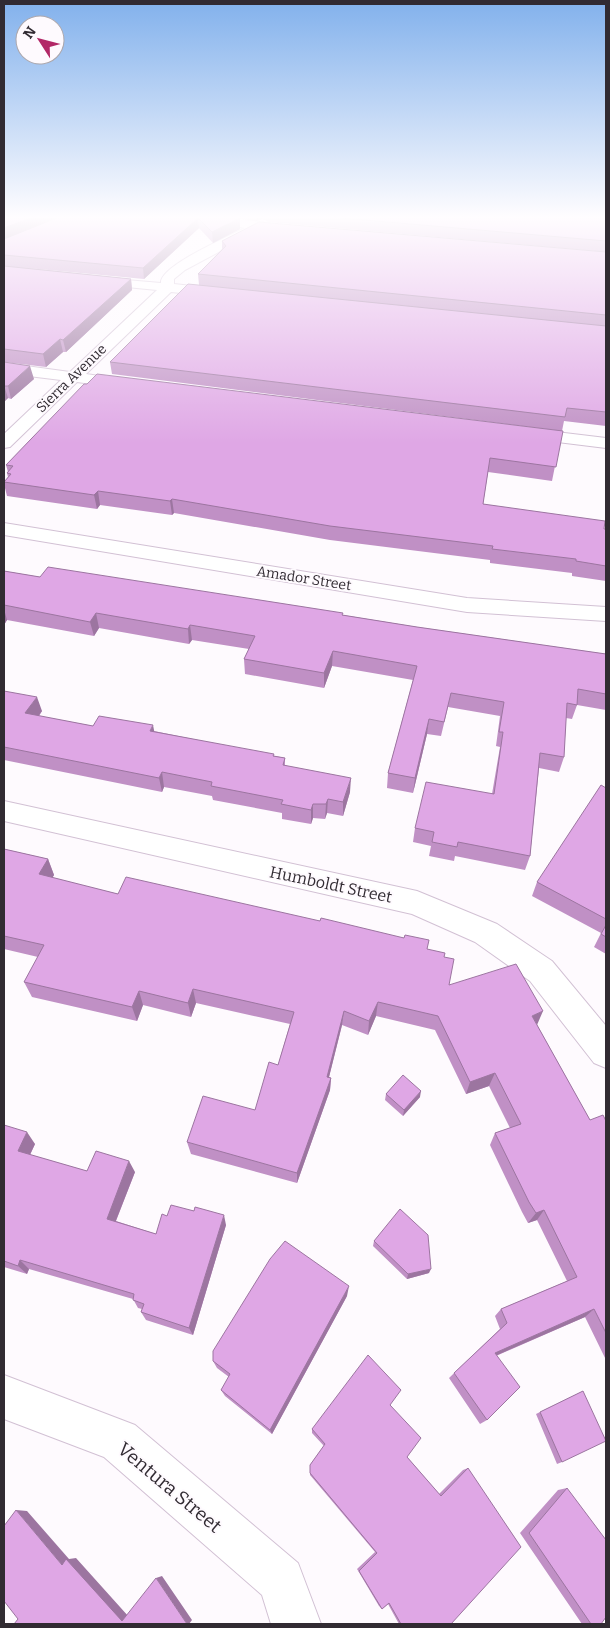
<svg xmlns="http://www.w3.org/2000/svg" width="610" height="1628" viewBox="0 0 610 1628" font-family="Bitter,serif">
<style>
.lines{fill:none;stroke-linecap:round;stroke-linejoin:round}
.minor-casing{stroke:#d2c1d4;stroke-width:2}
.minor{fill:#fff;fill-rule:evenodd}
.wall{fill:#c090c5}
.shaded-wall{fill:#9c75a0}
.building{fill:#dfa7e5;stroke:#9c75a0}
.labels{text-anchor:middle;stroke-width:4;stroke-linejoin:round;paint-order:stroke}
.far-street-label{font-size:14px;fill:#312b32;stroke:#fefafe}
.street-label{font-size:16px;fill:#312b32;stroke:#fefafe}
.near-street-label{font-size:19px;fill:#312b32;stroke:#fefafe}
</style>
<rect width="100%" height="100%" fill="#fefafe"/>
<g class="lines">
<defs>
<path id="minor" d="M194 215C207 215 289 224 295 230L289 234 258 231 185 270 174 279V284L219 289 226 293 219 297 171 292 86 374 134 381 136 384 134 387 128 389 77 382 10 447 4 448V434L61 380 4 373V363L70 372 157 290 96 284 89 280 91 277 161 283C159 266 230 236 245 228L196 217Z
M523 428 606 438V448L517 437 514 433 517 429Z
M4 523 467 598 606 607V621L467 612 4 535Z
M4 801 417 891 497 924 552 961 606 1026V1068L594 1063 530 981 475 942 412 914 4 821Z
M4 1375 135 1425 298 1563 321 1624H271L262 1595 104 1457 4 1419Z"/>
</defs>
<use href="#minor" class="minor-casing"/>
<use href="#minor" class="minor"/>
</g>
<path class="wall" d="M4 215H606V426L564 421 552 481 488 472 483 504 606 529V581L572 576V573L490 563V560L330 540 174 513 172 515 100 505 97 509 7 496 4 484V482L8 477 7 473 8 472 6 465 537 428 112 374 110 362 199 285 198 274 222 249V241L606 252 269 222 262 219 256 221 234 217 240 229 213 243 199 228 144 279 17 267 131 279 132 290 66 352H63L46 367 4 362Z
M4 362 34 379 11 399 8 398 4 402Z
M4 571 40 577 343 615 417 627 606 654V710L577 705 572 719 566 718 564 757 559 772 539 768 530 856 525 870 455 856 454 861 429 856 431 846 413 842 415 828 492 794 500 747 496 746 500 716 448 707 441 736 427 734 413 793 387 788 388 773 413 680 332 666 324 688 245 674 244 659 249 649 192 640 189 644 99 628 94 636 7 620 4 625Z
M4 691 42 711 39 716 93 726 154 731 285 758V765L350 792 343 816 327 813 325 819 313 818 311 824 282 819V813L213 800 212 796 164 787 162 792 4 760Z
M606 788V954L594 947 601 933 532 896 537 882Z
M4 849 48 859 54 875 52 878 118 894 427 949 444 957 449 985 537 1025 590 1120 606 1121V1360L585 1317 496 1356 487 1420 480 1424 449 1378 500 1329 495 1316 501 1309 567 1281 537 1220 528 1223 522 1212 490 1145 495 1133 510 1128 489 1086 466 1094 435 1030 376 1016 368 1035 342 1025 329 1077 331 1078 330 1090 297 1183 191 1154 187 1142 255 1110 278 1065 290 1024 196 1003 191 1017 143 1005 137 1021 32 997 24 982 38 957 4 949Z
M386 1094 420 1097 403 1116 385 1100Z
M4 1125 35 1144 30 1155 87 1171 135 1172 116 1221 156 1234 167 1216 226 1225 193 1335 146 1320 141 1312 142 1309 138 1308 133 1299 29 1269 27 1274 4 1267Z
M374 1241 429 1273 407 1279 373 1246Z
M347 1296 272 1434 225 1396 221 1390 229 1377 217 1368 213 1361Z
M583 1391 562 1462 557 1464 536 1414Z
M390 1405 407 1457 439 1494 463 1470 468 1468 451 1624H399L388 1604 382 1609 379 1606 357 1569 375 1552 310 1475V1465L324 1446 312 1433V1429Z
M567 1488 601 1624H582L520 1533 558 1490Z"/>
<path class="shaded-wall" d="M38 215H66L4 240V228Z
M256 215H262V219L256 221Z
M198 218 199 228 144 279 143 268Z
M240 218V229L213 243 212 232Z
M131 279 132 290 66 352 63 340Z
M60 339 63 352 46 367 43 354Z
M30 366 34 379 11 399 8 386Z
M4 385 8 398 4 402Z
M98 491 100 505 97 509 94 495Z
M172 499 174 513 172 515 170 501Z
M4 609 7 620 4 625Z
M96 613 99 628 94 636 90 622Z
M190 625 192 640 189 644 188 629Z
M333 651 332 666 324 688V673Z
M37 697 42 711 30 728 25 713Z
M429 719 427 734 413 793 415 778Z
M153 725 156 740 150 731Z
M162 772 164 787 162 792 159 778Z
M351 778 350 792 343 816V802Z
M328 799 327 813 325 819 326 804Z
M313 804V818L311 824V810Z
M48 859 54 875 45 890 39 874Z
M193 989 196 1003 191 1017 188 1003Z
M139 991 143 1005 137 1021 132 1007Z
M378 1002 376 1016 368 1035 369 1021Z
M344 1011 342 1025 326 1089 327 1077Z
M543 1011 537 1025 532 1016Z
M495 1073 489 1086 466 1094 470 1082Z
M331 1078 330 1090 297 1183V1173Z
M421 1091 420 1097 403 1116 404 1110Z
M27 1132 35 1144 26 1163 18 1151Z
M129 1161 135 1172 113 1228 107 1219Z
M544 1210 537 1220 528 1223 536 1213Z
M224 1215 226 1225 193 1335 189 1328Z
M20 1260 29 1269 27 1274 18 1266Z
M431 1269 429 1273 407 1279 408 1274Z
M349 1286 347 1296 272 1434 270 1430Z
M594 1309 585 1317 488 1359 495 1353Z
M16 1510 27 1511 69 1559 76 1558 129 1617 122 1621 62 1565Z
M162 1576 192 1620 189 1624H187L156 1578Z"/>
<path class="building" d="M4 215H38L4 228Z
M64 215H226L240 218 212 232 198 218 143 268 4 255V239Z
M307 215H606V241Z
M259 222 606 252V315L198 274 226 246 222 241Z
M4 266 131 279 63 340 60 339 43 354 4 349Z
M188 284 606 326V412L567 408 565 417 110 362Z
M4 362 30 366 8 386H4Z
M97 374 563 431 556 467 490 458 483 504 605 521 604 529H606V566L576 561V559L492 549 493 546 330 526 172 499 170 501 98 491 94 495 4 482 11 474 7 473 13 466 6 465 84 384H87Z
M48 567 343 613 342 615 417 627 606 654V694L578 689 577 705 567 703 564 757 540 753 530 856 458 842 457 847 432 842 434 832 415 828 426 782 494 794 503 732H499L504 702 451 693 444 722 429 719 415 778 388 773 417 666 333 651 324 673 244 659 255 636 190 625 188 629 96 613 90 622 4 605V571L40 577Z
M4 691 37 697 25 713 93 726 99 716 153 725 150 731 274 754 273 756 285 758 283 765 351 778 343 802 328 799 326 804H313L311 810 281 804 283 800 211 786 212 782 162 772 159 778 4 747Z
M601 785 606 788V919L537 882Z
M4 849 48 859 39 874 118 894 126 877 320 921 321 918 404 938 405 935 429 940 427 949 445 953 444 957 454 959 449 985 516 964 543 1011 532 1016 590 1120 603 1115 606 1121V1333L594 1309 495 1353 520 1387 487 1420 454 1373 507 1323 501 1309 577 1277 544 1210 536 1213 529 1202 495 1133 521 1124 495 1073 470 1082 438 1016 378 1002 369 1021 344 1011 327 1077 331 1078 297 1173 187 1142 203 1096 255 1110 269 1062 278 1065 294 1012 193 989 188 1003 139 991 132 1007 24 982 44 945 4 936Z
M606 925V937L601 934Z
M403 1075 421 1091 404 1110 386 1094Z
M4 1125 27 1132 18 1151 87 1171 96 1151 129 1161 107 1219 156 1234 162 1214 167 1216 171 1205 194 1211 195 1207 224 1215 189 1328 141 1312 144 1304 133 1300 134 1294 20 1260 18 1266 4 1261Z
M400 1209 428 1235 431 1269 408 1274 374 1241Z
M285 1241 349 1286 270 1430 221 1390 230 1374 213 1361V1351L270 1259Z
M368 1355 401 1390 390 1405 421 1438 407 1457 441 1496 468 1468 521 1547 451 1624H401L389 1603 382 1609 359 1571 377 1553 310 1473V1465L325 1444 312 1429Z
M583 1391 606 1441 562 1462 540 1412Z
M567 1488 606 1540V1617L601 1624H591L529 1533Z
M16 1510 62 1565 66 1559 122 1621 156 1578 187 1624H14L18 1619 4 1601V1526Z"/>
<linearGradient id="sky" x2="0" y2="1"><stop stop-color="#82b1ec"/><stop offset="0.49" stop-color="#fffdff"/><stop offset="1" stop-color="#fffdff" stop-opacity="0"/></linearGradient>
<rect width="610" height="443" fill="url(#sky)"/>
<g class="labels">
<g class="far-street-label">
<text transform="translate(71 378) rotate(-44)" y="5">Sierra Avenue</text>
<text transform="translate(304 578) rotate(9)" y="5">Amador Street</text>
</g>
<g class="street-label">
<text transform="translate(331 884) rotate(12)" y="6">Humboldt Street</text>
</g>
<g class="near-street-label">
<text transform="translate(170 1487) rotate(40)" y="7">Ventura Street</text>
</g>
</g>
<rect width="610" height="1628" fill="none" stroke="#312b32" stroke-width="10"/>
<g transform="translate(40 40) rotate(306)"><circle r="24" fill="#fefafe" stroke="#aca7ac"/>
<path d="M0-4L9 19L0 12L-9 19Z" fill="#b22867"/>
<text y="-8" font-size="14" font-weight="bold" text-anchor="middle" fill="#312b32">N</text>
</g>
</svg>
